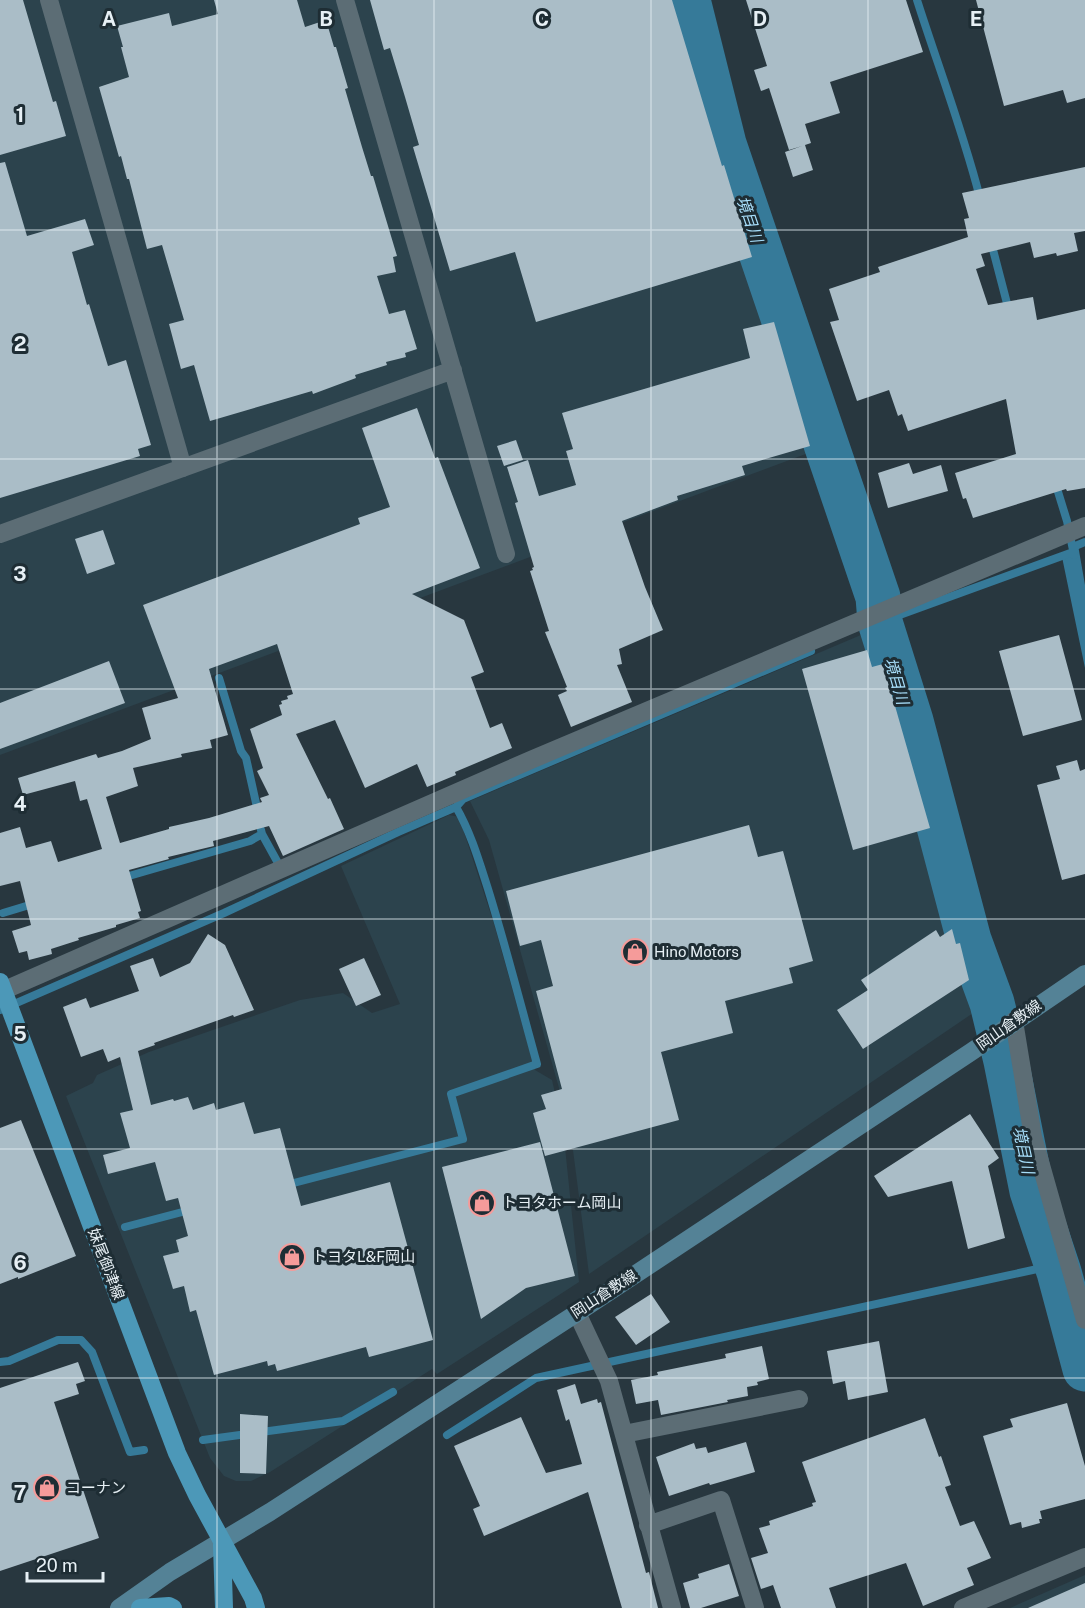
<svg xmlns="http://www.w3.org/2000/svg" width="1085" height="1608" viewBox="0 0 1085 1608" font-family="'Public Sans','Noto Sans JP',sans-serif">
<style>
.built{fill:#2c434d}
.water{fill:#367a99}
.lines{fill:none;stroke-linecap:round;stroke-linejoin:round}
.stream{stroke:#367a99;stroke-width:8}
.river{stroke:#367a99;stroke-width:45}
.building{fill:#aabdc7;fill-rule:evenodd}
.street{stroke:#5c6d75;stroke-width:18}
.secondary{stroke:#548296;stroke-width:18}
.primary{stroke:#4c98b8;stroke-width:18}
.grid{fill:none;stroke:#e7f0f5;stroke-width:1.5;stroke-opacity:0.55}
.labels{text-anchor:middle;stroke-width:6;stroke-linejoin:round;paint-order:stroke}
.poi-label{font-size:15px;fill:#e7f0f5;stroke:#1e2d34;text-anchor:start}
.street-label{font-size:15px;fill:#e7f0f5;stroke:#1e2d34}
.water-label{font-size:16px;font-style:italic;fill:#a7defa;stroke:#1e2d34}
.grid-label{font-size:20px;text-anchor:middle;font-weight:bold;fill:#e7f0f5;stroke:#1e2d34;stroke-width:6;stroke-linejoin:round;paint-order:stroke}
</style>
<rect width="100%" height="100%" fill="#28373f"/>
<path class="built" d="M0 0H674L811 452 0 755Z
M875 629 888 665 934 831 979 1009 589 1274 570 1127 489 840 470 801Z
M449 815 459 817 494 924 535 1070 552 1080 563 1128 579 1282 437 1374 432 1369 270 1472 251 1481H236L224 1476 210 1458 66 1096 93 1083 97 1075 149 1052 300 1000 343 993 372 1013 400 1004 341 866Z
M1085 1575V1608H1010Z"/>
<path class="water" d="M1078 545 1085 585V668L1062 557 1073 552V547Z"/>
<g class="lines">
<path class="stream" d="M917 0C938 66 963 131 980 198
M991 242 1009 311
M1055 482 1067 521 1074 555
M1073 547 1085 542
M875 624 1073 552
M219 678 241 751 246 758 258 812
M261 830 262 834 278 863
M122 878 250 841 262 834
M3 913 36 903
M0 1010 224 913 398 832 456 807 463 799 811 651
M286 1185 463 1139 451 1094 537 1064C521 1006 506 947 488 889 479 861 471 833 456 807
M125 1227 190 1210
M0 1362 9 1361 58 1340H81L92 1352 130 1452 144 1450
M447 1435 536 1378 1056 1265
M203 1440 343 1421 393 1392"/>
<path class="river" d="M688 0 724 144 878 597 880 622 911 721 969 940 992 1003 1006 1061 1032 1191 1059 1272 1085 1369"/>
</g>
<path class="building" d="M0 0H23L53 102 56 101 66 136 0 155Z
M214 0H297L305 27 326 20 334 47H336L348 88 345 89 362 147 371 176H373L397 256 393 257 396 272 377 276 389 314 405 310 417 349 405 353 406 357 386 362 387 365 355 375 356 378 313 394 312 391 210 421 194 365 181 369 169 324 184 320 162 245 147 249 129 179H127L121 156 119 157 99 87 129 77 121 47H123L117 26 169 13 172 26 218 14Z
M370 0H672L722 166 724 165 752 257 536 322 515 252 450 271 413 147 419 145 405 97 390 48 384 50Z
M746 0H906L923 52 830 82 840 113 805 124 811 143 805 145 813 170 793 177 785 152 802 146 789 150 769 88 761 91 754 70 767 66Z
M976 0H1085V98L1067 103 1063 90 1004 106Z
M5 162 27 236 85 219 94 245 72 252 87 305 89 304 108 366 126 360 151 445 138 449 140 456 0 498V163Z
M1085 167V231L1074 233 1078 251 1057 256 1056 253 1034 258 1030 242 981 254 985 266 976 269 988 305 1033 297 1037 320 1085 309V488L1067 491 1066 489 973 518 966 498 963 499 955 473 1016 454 1006 399 908 431 902 414 898 416 889 390 857 401 830 322 839 320 829 289 880 272 878 267 968 237 964 219 969 218 962 193Z
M774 322 810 446 742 466 745 475 677 496 678 500 622 521 645 587 663 630 619 649 622 664 617 665 632 702 571 727 558 695 567 691 565 688 567 687 545 632 549 631 530 571 533 570 532 568 534 567 515 503 518 502 507 467 528 460 539 496 576 485 566 451 573 449 562 413 750 358 743 329Z
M417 408 435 458 438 457 480 568 412 594 464 620 484 672 471 677 490 728 502 723 512 748 455 772 456 775 427 787 417 764 365 788 335 720 296 734 328 799 330 798 344 829 283 856 269 826 213 841 214 846 168 857 169 859 129 870 141 911 138 912 140 918 116 925V927L78 938 79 940 51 949 52 954 29 960 27 951 19 953 12 931 31 925 20 881 0 886V833L20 827 26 848 51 841 58 862 102 849 87 799 80 801 75 781 23 795 18 778 96 754 98 758 122 751 151 739 142 708 178 698 143 605 360 524 358 518 390 507 362 428ZM277 644 293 694 287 696 288 699 281 701 282 704 279 705 282 715 250 729 263 768 257 771 269 795 260 798 262 802 209 818 169 827V829L120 843 106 797 138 786 133 768 182 757 181 754 212 748 210 740 228 735 209 669Z
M516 440 523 460 504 466 497 446Z
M909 463 913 474 941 465 948 491 888 508 878 473Z
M103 530 115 564 87 574 75 539Z
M1059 635 1082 720 1023 736 999 651Z
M867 650 872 667 883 664 930 828 853 850 802 669Z
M109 661 125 703 0 749V703Z
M1077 760 1080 771 1085 769V874L1062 880 1037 785 1060 779 1056 766Z
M749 825 758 857 783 851 813 961 789 968 793 983 725 1001 733 1033 661 1052 679 1120 545 1156 533 1113 546 1109 541 1095 562 1089 536 991 553 986 541 940 520 946 506 891Z
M952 929 956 944 960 943 969 980 863 1049 837 1010 868 990 861 980 936 930 940 937Z
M208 934 225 945 254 1010 234 1017 233 1015 154 1043 155 1045 138 1051 151 1105 173 1099 174 1101 188 1097 193 1110 214 1103 216 1110 244 1102 254 1134 280 1128 301 1206 390 1182 433 1340 369 1357 366 1347 277 1371 275 1364 268 1366 267 1361 214 1375 196 1310 190 1312 184 1286 173 1289 163 1256 179 1252 176 1240 188 1236 178 1198 166 1201 155 1162 108 1174 103 1155 130 1148 120 1113 133 1110 120 1057 108 1062 103 1049 81 1057 63 1007 86 998 90 1008 139 991 130 966 153 958 160 977 190 963Z
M364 958 381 995 356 1006 339 969Z
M970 1114 999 1158 988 1166 1005 1238 968 1249 952 1181 888 1197 874 1176Z
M21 1120 76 1256 18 1279V1277L0 1284V1128Z
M540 1142 575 1276 526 1288 481 1319 442 1167Z
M651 1294 670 1322 636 1345 615 1317Z
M879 1341 888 1392 848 1400 845 1381 833 1384 827 1351Z
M762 1346 769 1379 757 1382 758 1385 747 1387 748 1396 727 1400 728 1402 661 1415 658 1400 636 1404 631 1380 658 1375 657 1372 726 1358 725 1354Z
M78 1362 85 1381 76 1384 79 1394 54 1402 99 1538 0 1571V1388Z
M575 1384 581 1404 597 1399 598 1403 601 1402 646 1573 649 1572 658 1608H622L588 1492 484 1536 473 1509 480 1506 454 1446 521 1417 546 1473 582 1464 569 1419 566 1421 557 1390Z
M1067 1403 1085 1466V1499L1040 1511 1042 1519H1039L1040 1523 1022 1528 1021 1522 1010 1525 983 1436 1013 1427 1010 1419Z
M240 1414 268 1416 266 1474 240 1473Z
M925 1418 939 1457 941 1456 951 1485 945 1487 960 1526 974 1521 991 1558 967 1568 974 1585 923 1606 906 1563 829 1588 836 1608H781L773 1585 761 1589 751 1558 768 1553 759 1528 770 1525 769 1521 813 1506 812 1503 816 1502 802 1462Z
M746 1442 755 1472 710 1485 709 1483 669 1496 656 1457 694 1443 696 1449 706 1447 708 1453Z
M729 1564 739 1596 701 1608H690L683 1583 699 1578 698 1574Z
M1085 1583V1608H1028Z"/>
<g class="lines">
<path class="street" d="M49 0 183 468
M345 0 506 554
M0 534 453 370
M0 992 533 759 1085 526
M1014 1021 1033 1137 1085 1320
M577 1313 609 1381 672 1608
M624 1434 799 1399
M648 1525 721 1500 755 1608
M963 1608 1085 1557"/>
<path class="secondary" d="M119 1608 170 1572 270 1512 577 1313 971 1052 1085 974"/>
<path class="primary" d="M0 982 177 1453 197 1495 253 1598 256 1608
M222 1545 224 1608
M140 1608 169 1606 173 1608"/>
</g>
<path class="grid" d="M217 0V1608M434 0V1608M651 0V1608M868 0V1608M0 230H1085M0 459H1085M0 689H1085M0 919H1085M0 1149H1085M0 1378H1085"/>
<defs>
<symbol id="shop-ring" viewBox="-11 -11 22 22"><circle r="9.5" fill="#1e2d34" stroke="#f59b9a" stroke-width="1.5"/><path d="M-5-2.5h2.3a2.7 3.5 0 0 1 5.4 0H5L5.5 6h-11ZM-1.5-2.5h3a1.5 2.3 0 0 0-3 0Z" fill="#f59b9a"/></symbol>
</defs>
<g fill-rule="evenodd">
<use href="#shop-ring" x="620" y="937" width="30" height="30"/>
<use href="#shop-ring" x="467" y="1188" width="30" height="30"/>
<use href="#shop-ring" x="277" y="1242" width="30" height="30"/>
<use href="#shop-ring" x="32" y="1473" width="30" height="30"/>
</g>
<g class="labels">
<g class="poi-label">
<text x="654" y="957">Hino Motors</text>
<text x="502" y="1208">トヨタホーム岡山</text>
<text x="312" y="1262">トヨタL&amp;F岡山</text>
<text x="66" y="1493">コーナン</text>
</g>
<g class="street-label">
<text transform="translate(1009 1025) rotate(-35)" y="5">岡山倉敷線</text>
<text transform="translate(106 1264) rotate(69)" y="5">妹尾御津線</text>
<text transform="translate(604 1294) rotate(-33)" y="5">岡山倉敷線</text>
</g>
<g class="water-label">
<text transform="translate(750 219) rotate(71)" y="6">境目川</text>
<text transform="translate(897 681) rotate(74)" y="6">境目川</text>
<text transform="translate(1024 1150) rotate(78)" y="6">境目川</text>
</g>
</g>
<g class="grid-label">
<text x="109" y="26">A</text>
<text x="326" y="26">B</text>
<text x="542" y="26">C</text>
<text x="760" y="26">D</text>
<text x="976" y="26">E</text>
<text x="20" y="122">1</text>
<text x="20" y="351">2</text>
<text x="20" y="581">3</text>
<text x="20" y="811">4</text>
<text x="20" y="1041">5</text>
<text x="20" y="1270">6</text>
<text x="20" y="1500">7</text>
</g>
<path d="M27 1572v9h76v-9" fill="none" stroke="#e7f0f5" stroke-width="3"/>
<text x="36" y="1572" font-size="18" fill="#e7f0f5" stroke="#1e2d34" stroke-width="4.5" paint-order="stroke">20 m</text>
</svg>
